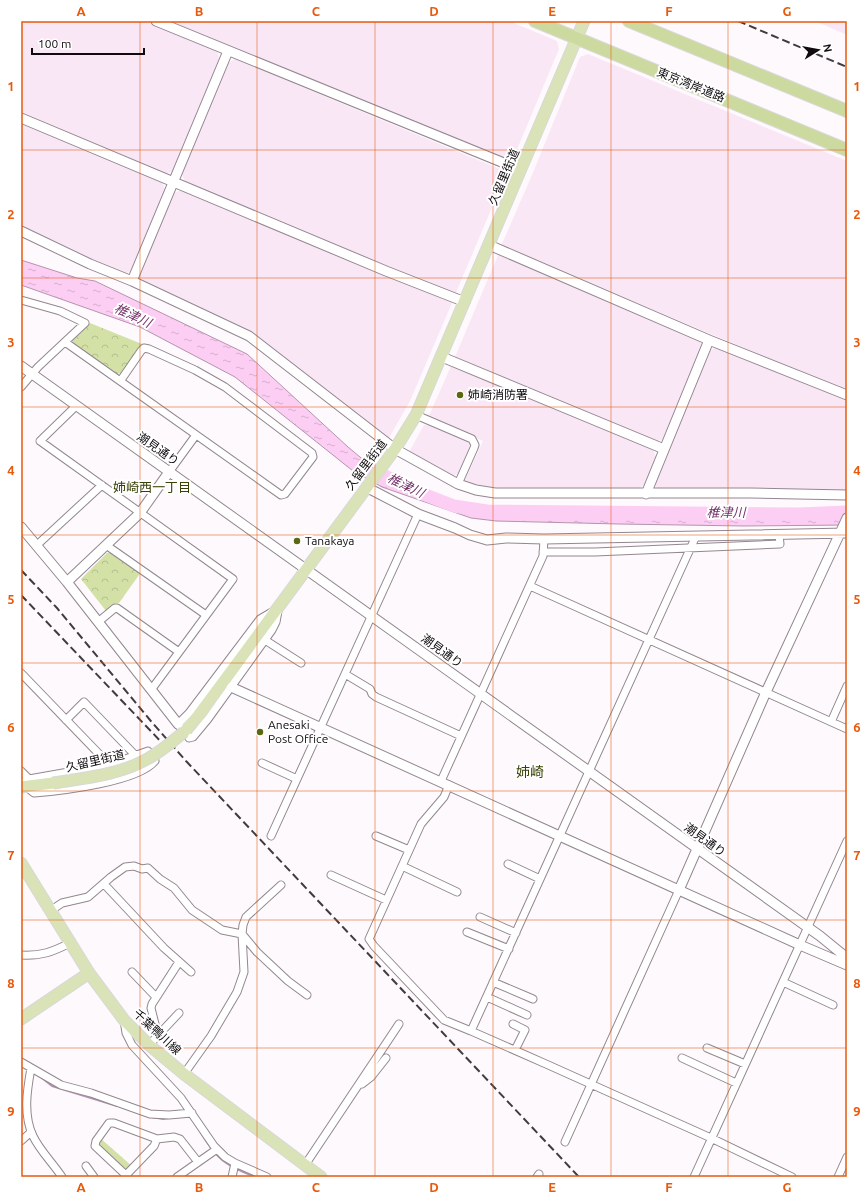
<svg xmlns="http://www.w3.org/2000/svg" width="868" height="1198" viewBox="0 0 868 1198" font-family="Ubuntu,'Noto Sans JP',sans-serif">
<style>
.built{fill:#fae7f6}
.park{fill:url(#park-crowns)}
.water{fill:url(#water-ripples);stroke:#b594ae}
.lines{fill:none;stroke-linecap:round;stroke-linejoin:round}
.stream{stroke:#b594ae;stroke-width:2}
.river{stroke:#fccef3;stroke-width:13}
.minor-casing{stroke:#938790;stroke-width:9}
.tertiary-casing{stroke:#938790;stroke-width:11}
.primary-casing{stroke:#d9d8d8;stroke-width:13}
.trunk-casing{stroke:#d9d8d8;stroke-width:14}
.minor{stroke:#fff;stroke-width:7}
.tertiary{stroke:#fff;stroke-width:9}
.primary{stroke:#d9e3b7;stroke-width:11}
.trunk{stroke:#ccda9f;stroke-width:12}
.rail{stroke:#3f3b3e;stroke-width:2;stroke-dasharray:8 4;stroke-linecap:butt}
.primary-bridge-casing{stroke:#d9d8d8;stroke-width:13;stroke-linecap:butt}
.primary-bridge{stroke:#d9e3b7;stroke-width:11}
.grid{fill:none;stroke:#e8590c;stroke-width:1;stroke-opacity:0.55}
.poi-dot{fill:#5a6911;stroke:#fff;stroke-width:1.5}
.labels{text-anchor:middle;stroke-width:4;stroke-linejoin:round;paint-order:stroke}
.street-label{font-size:12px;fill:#0f0b0e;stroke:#fff}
.poi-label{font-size:12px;fill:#0f0b0e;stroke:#fff;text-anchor:start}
.water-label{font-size:13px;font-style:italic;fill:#73326a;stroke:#fff}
.neighbourhood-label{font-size:13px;fill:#384206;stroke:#fff}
.quarter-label{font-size:14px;fill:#384206;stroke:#fff}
.neatline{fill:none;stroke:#e8590c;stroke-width:1.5}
.grid-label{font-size:13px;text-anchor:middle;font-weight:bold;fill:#e8590c}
</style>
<defs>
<pattern id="park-crowns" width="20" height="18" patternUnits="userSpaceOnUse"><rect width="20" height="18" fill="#d3e1a7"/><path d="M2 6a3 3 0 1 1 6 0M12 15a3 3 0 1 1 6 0" fill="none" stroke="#b4c08f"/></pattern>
<pattern id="water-ripples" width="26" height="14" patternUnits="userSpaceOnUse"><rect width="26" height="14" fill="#fccef3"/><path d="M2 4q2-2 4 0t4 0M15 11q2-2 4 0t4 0" fill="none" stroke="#d7b0cf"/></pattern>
</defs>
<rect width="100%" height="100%" fill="#fef9fd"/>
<path class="built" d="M21 21H145L217 51 219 59 173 171 166 174 21 114Z
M167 21H509L557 41 559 49 511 164Z
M815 21H847V35Z
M588 54 847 161V391L501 246 532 175 580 57Z
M235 59 507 172 455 295 185 182 182 174 228 63Z
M21 123 162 182 165 190 132 271 124 274 38 235 21 226Z
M182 190 452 303 410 401 389 438 249 331 236 324 143 282 139 274 173 193Z
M498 255 699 339 702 347 663 439 656 442 455 357Z
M718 347 847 400V491L658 489 654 484 710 350Z
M451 366 653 450 656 457 645 484 638 489H507L475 485 464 482 483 441 428 418Z
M429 424 469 440 471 447 459 473 451 477 409 452 424 425Z"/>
<path class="park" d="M90 323 142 344 121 373 117 374 72 343V340Z
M112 552 139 572V575L119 603H116L106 611 81 579 107 553Z
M99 1137 133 1167 126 1175 95 1146Z"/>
<path class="water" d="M21 260 77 278 95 281 247 354 348 447 378 472 423 494 454 506 487 511 799 514 847 512V525L744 526 619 524 496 521 471 518 382 487 353 471 235 377 140 327 21 285Z"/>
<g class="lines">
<path class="stream" d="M42 1078 52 1086 117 1106
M152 1117 163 1119 169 1118
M200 1131C216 1159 226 1166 256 1177"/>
<path class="river" d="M383 475 423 494 454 506 487 511 799 514 847 512"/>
<defs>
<path id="minor" d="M21 300 60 311 85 323 38 367 21 387
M65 342 281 495 285 494 313 457 312 453 225 387 195 370 149 349 144 348 141 351 121 380
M76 406 40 441 233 579 151 690
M416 415 472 439 475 445 474 448 458 484
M169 472 196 435
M37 545 102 485
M106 545 206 615
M543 552H595L780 544 779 535
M530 586 847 729
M98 622 115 608H117L179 652
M265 640 301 663
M21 673 104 759 108 765
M345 674 370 689 372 694 376 697 461 736
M66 720 84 702 135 755
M831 722 847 686
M180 727 178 724 189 713 260 619 272 612
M187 735 189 738 193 737 208 719 272 630 276 622 278 611
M262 763 297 779
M21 771 32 782
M441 781 543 556 544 539
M21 782 29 779 108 765 148 751 155 761C138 782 61 791 34 793L25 786
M449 785 444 797 421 824 369 939 374 946 444 1020 471 1031 546 1064 711 1138 792 1177
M271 836 418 514
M376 836 409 850
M508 864 540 879
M402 866 457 892
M331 875 386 900
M104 884 164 948 191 972
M50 911 62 903 88 897 111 877 125 867 134 866 142 869 148 868 160 879 174 888 192 910 222 930 242 934 257 952 288 981 307 995
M480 917 516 933
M467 932 509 949
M21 955C42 956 52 952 70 943
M132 972 156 997
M493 982 533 999
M783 982 833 1005
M487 997 527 1015
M124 1020 126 1033 132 1045 181 1098 214 1146 225 1157 235 1163 267 1177
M513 1024 525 1030 515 1050
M471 1031 696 536
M158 1036 151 1008 152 1004 179 962
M149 1045 179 1013
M707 1048 745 1064
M682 1058 736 1083
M21 1062 61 1085 91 1093 150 1114 169 1115 192 1113
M31 1068C27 1090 23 1115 33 1136 40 1151 53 1163 62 1177
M184 1074 211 1036 237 992 244 972 242 934 243 925 246 917 281 885
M362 1084 371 1077 386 1058
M21 1141 31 1132
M565 1142 679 890
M305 1165 399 1024
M86 1166 94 1177
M126 1175 154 1146 157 1139
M128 1177 95 1146 96 1141 109 1123H114L157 1139 174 1137 180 1139 198 1162
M177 1177 217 1149
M232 1177 235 1163
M537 1177 539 1174
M694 1177 847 841
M838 1177 847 1157"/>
<path id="tertiary" d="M156 21 521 170
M21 118 386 271 465 302
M21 231 90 264 132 281 249 336 395 449 458 484 476 490 495 493H751L847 495
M489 245 709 340 847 395
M132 281 228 51
M442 357 664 449
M21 366 820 936 847 958
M366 487 418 514 455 528 470 535 487 540 506 538 544 539 847 533
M646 494 709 340
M21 527 67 582 178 724
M67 582 140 513 169 472
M231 687 800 945 847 965
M679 890 766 692 847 518"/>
<path id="primary" d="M184 732 198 716 395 449 416 415 584 21
M21 787 53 783
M21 863 89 973 124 1020 149 1045 184 1074 321 1177
M21 1019 89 973"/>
<path id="trunk" d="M535 21 847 150
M629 21 847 111"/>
</defs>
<use href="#minor" class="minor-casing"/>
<use href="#tertiary" class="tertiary-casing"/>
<use href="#primary" class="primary-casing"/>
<use href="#trunk" class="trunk-casing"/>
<use href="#minor" class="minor"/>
<use href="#tertiary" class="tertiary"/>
<use href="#primary" class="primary"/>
<use href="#trunk" class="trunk"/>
<path class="rail" d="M738 21 847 67
M21 570 57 608 150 720 186 761 579 1177
M21 595 166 747"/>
<defs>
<path id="primary-bridge" d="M53 783C85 778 120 775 149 758 162 751 173 741 184 732"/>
</defs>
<use href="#primary-bridge" class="primary-bridge-casing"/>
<use href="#primary-bridge" class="primary-bridge"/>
</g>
<path class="grid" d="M140 21V1177M257 21V1177M375 21V1177M493 21V1177M611 21V1177M728 21V1177M21 150H847M21 278H847M21 407H847M21 535H847M21 663H847M21 791H847M21 920H847M21 1048H847"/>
<g class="poi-dot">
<circle cx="460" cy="395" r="4"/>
<circle cx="297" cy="541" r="4"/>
<circle cx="260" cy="732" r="4"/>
</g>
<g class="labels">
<g class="street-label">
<text transform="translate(691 85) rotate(22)" y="4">東京湾岸道路</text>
<text transform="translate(504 177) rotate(-67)" y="4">久留里街道</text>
<text transform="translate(158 449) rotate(35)" y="4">潮見通り</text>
<text transform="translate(366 465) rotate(-53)" y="4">久留里街道</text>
<text transform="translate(442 651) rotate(36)" y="4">潮見通り</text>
<text transform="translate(95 761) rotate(-13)" y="4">久留里街道</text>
<text transform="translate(705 840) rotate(36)" y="4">潮見通り</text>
<text transform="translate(157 1032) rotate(43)" y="4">千葉鴨川線</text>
</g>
<g class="poi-label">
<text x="468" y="399">姉崎消防署</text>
<text x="305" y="545">Tanakaya</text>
<text x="268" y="729">Anesaki<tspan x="268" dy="14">Post Office</tspan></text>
</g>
<g class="water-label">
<text transform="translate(133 315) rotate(25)" y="5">椎津川</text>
<text transform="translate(406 485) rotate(26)" y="5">椎津川</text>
<text x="726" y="517">椎津川</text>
</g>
<g class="neighbourhood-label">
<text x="152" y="492">姉崎西一丁目</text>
</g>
<g class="quarter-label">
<text x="530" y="777">姉崎</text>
</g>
</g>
<rect width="868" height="1198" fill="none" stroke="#ffffff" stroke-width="44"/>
<g transform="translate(818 50) rotate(79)" stroke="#ffffff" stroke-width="3" paint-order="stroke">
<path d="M0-3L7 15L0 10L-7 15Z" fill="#0f0b0e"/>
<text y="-6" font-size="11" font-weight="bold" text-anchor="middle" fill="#0f0b0e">N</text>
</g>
<path d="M32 48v6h112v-6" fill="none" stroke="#0f0b0e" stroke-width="2"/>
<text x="38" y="48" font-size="12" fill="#0f0b0e" stroke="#ffffff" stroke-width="3" paint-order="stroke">100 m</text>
<rect x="22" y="22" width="824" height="1154" class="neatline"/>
<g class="grid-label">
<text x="81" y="16">A</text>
<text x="199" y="16">B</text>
<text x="316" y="16">C</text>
<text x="434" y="16">D</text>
<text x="552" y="16">E</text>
<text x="669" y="16">F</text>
<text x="787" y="16">G</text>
<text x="11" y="91">1</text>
<text x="857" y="91">1</text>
<text x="11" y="219">2</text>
<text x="857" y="219">2</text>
<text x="11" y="347">3</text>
<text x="857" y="347">3</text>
<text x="11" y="475">4</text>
<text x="857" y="475">4</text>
<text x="11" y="604">5</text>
<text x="857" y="604">5</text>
<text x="11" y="732">6</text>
<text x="857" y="732">6</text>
<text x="11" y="860">7</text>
<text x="857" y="860">7</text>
<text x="11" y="988">8</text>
<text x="857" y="988">8</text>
<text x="11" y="1116">9</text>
<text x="857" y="1116">9</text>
<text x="81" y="1192">A</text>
<text x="199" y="1192">B</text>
<text x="316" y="1192">C</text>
<text x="434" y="1192">D</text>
<text x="552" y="1192">E</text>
<text x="669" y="1192">F</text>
<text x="787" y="1192">G</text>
</g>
</svg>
